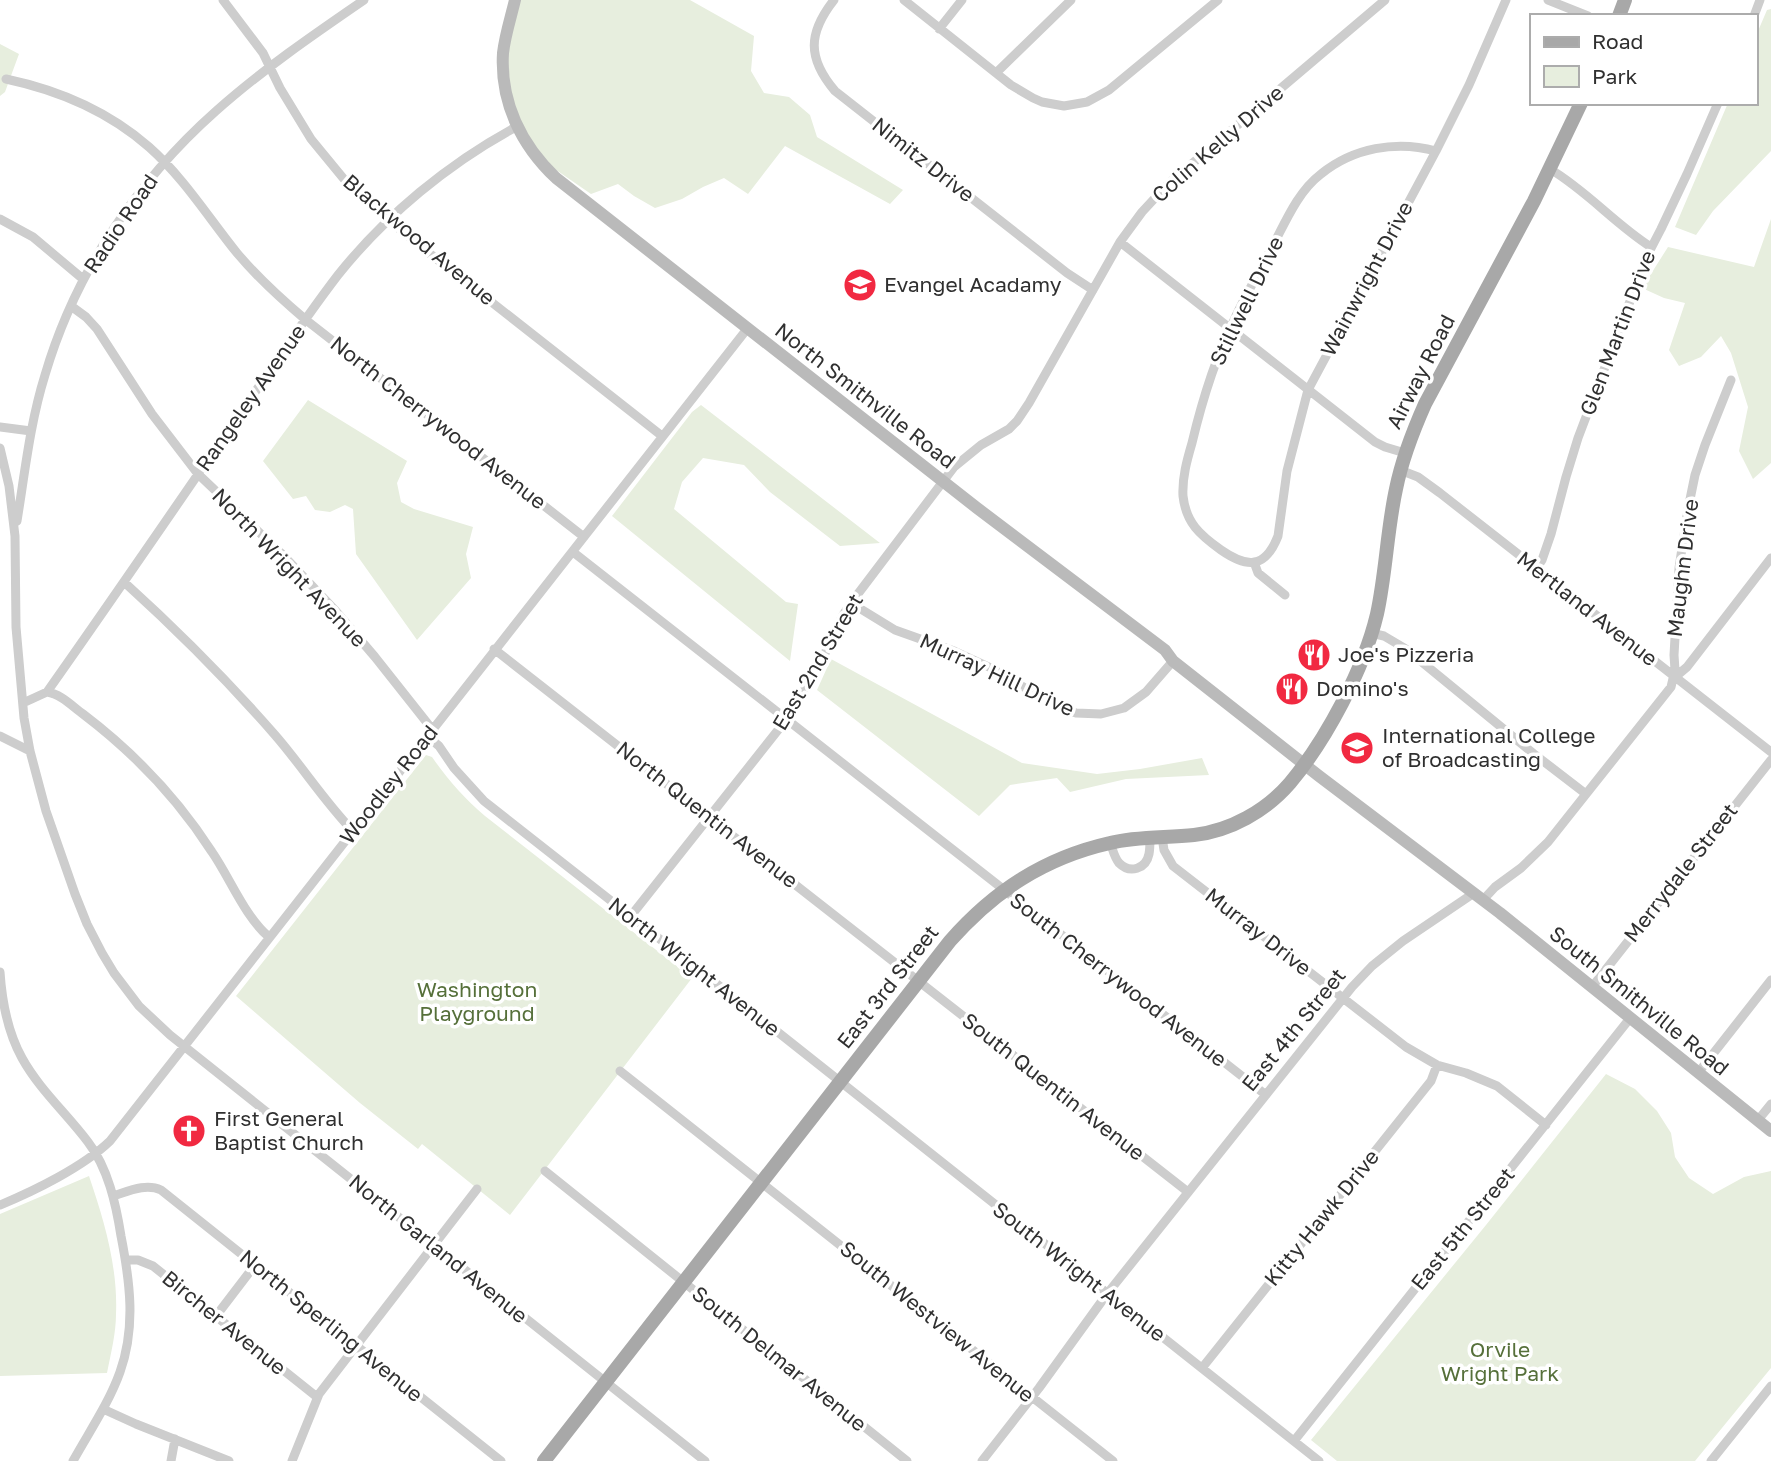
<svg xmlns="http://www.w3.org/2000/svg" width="1771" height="1461" viewBox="0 0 1771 1461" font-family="'Golos Text',sans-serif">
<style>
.green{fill:#e7eede}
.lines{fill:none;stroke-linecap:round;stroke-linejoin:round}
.street{stroke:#cdcdcd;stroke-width:9}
.secondary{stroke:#bababa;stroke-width:12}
.primary{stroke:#a8a8a8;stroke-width:14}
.labels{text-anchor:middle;stroke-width:7;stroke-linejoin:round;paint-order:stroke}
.street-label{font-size:21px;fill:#303030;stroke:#fff}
.poi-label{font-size:21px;fill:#303030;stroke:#fff;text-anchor:start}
.park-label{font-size:21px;fill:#56703a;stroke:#fff}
</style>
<rect width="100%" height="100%" fill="#fff"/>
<path class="green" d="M515 0H690L754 36 751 71 764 93 789 97 810 115 817 137 903 190 890 204 785 146 748 194 724 178 703 187 682 199 655 208 634 196 618 184 591 194 533 154 510 111 504 50Z
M1771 9V151L1713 211 1696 235 1675 227 1728 103H1755V38L1767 10Z
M0 44 19 54 5 92 0 96Z
M1771 219V463L1753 479 1739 451 1748 407 1731 353 1721 336 1701 357 1679 366 1669 350 1685 303 1664 298 1642 288 1668 247 1754 267Z
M308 400 407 461 397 483 401 502 414 509 473 527 466 554 471 578 417 640 356 554 353 509 345 505 330 512 315 510 306 496 293 499 263 461Z
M701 405 880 543 840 546 770 492 744 465 703 458 682 482 674 509 786 602 798 604 790 661 612 516 692 412Z
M831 659 1022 763 1097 774 1140 769 1202 758 1209 775 1126 779 1070 792 1057 778 1010 785 979 816 817 690Z
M426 755 432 757C448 780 464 798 485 816L692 978 510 1215 422 1144 418 1149 360 1103 236 996Z
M1606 1074 1635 1089 1657 1111 1671 1133 1675 1157 1689 1178 1713 1194 1744 1177 1771 1171V1368L1695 1461H1337L1311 1440 1486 1225Z
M89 1176C104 1220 118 1267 116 1314 116 1333 111 1353 107 1373L0 1376V1214Z"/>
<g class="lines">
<path class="street" d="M223 0 263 53 280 88 311 139 348 184 370 205 429 253 662 436
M834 0C808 33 807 58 835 91L1067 273 1093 290
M904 0 1011 85 1033 98 1042 102 1064 106 1087 102 1109 90 1218 0
M1548 0 1588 16
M1754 16 1760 0
M939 29 962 0
M996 73 1071 0
M6 79C58 90 108 111 149 147 184 178 208 217 237 253 258 278 281 299 306 320L584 537
M1436 151C1396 140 1353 148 1321 174 1296 193 1284 226 1269 253 1258 275 1245 296 1235 318 1215 358 1202 401 1192 443 1187 460 1182 478 1183 496 1186 523 1200 535 1221 550 1247 568 1265 569 1278 536L1287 471 1308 390 1436 151 1469 85 1506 0
M1550 169C1587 191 1615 224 1651 247
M0 219 33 237 83 279
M1120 242 1375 442 1385 447 1405 453
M71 306 86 317 97 329 152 414 198 474 283 555 334 609 375 657 432 729
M0 427 31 431
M0 448 9 486 15 536 16 627 24 718 30 751 46 811 75 894 87 924 102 953 114 973 139 1006 170 1035 705 1461
M1400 470 1418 477 1440 493 1771 752
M17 521C25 472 30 423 45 375 75 273 136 182 216 111 262 70 313 35 364 0
M573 552 1266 1095
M1254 562 1258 573 1285 595
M1536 569 1542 560 1551 534 1566 477 1578 438 1648 254 1661 229 1687 174 1718 103
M124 582C177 630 228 681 275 735 302 766 324 801 353 831
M851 603 895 630 954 651 991 668 1056 706 1076 713 1101 714 1124 708 1146 692 1173 661
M1371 633 1384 636 1406 649 1534 754 1586 794
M494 649 1188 1192
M1674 678 1687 667 1771 558
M47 692C61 694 72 706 83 714 133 752 178 799 212 852 230 878 245 917 269 937
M23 703 47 692C107 607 166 521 225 435 263 382 298 327 338 275 386 215 449 163 516 127
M0 736 30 751
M427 736 439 746 454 768 484 801 731 995 1319 1461
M1162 837 1164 850 1173 866 1406 1047 1437 1065 1466 1073 1497 1086 1546 1125
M1110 842C1113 850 1114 857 1119 863 1130 874 1146 869 1149 854 1150 849 1150 843 1150 837
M1483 900 1495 887 1521 868 1548 842 1671 687 1675 670 1674 655 1679 568 1688 509 1695 475 1705 445 1731 380
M630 917 786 720 819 666 843 615 851 603 954 467 981 445 1009 429 1017 421 1029 403 1120 242 1142 212 1168 184 1385 0
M0 972C2 1002 7 1031 22 1058 39 1089 67 1114 88 1142 108 1168 116 1204 121 1236 130 1282 136 1327 120 1372 109 1403 89 1432 73 1461
M1592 987 1771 760
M620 1071 1113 1461
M1698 1073 1771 980
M1758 1120 1771 1104
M545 1171 907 1461
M113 1196C129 1191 146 1183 161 1190L501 1461
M0 1205C34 1191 83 1167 110 1141L747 329
M126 1260H138L153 1266 317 1397
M216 1316 255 1265
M1202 1368 1431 1081 1437 1065
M103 1409 136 1424 229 1461
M1294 1441 1631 1017
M171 1461 175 1439
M292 1461 319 1394 477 1189
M982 1461 1039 1388 1107 1294 1352 987 1372 966 1403 941 1474 893
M1711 1461 1771 1386"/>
<path class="secondary" d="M515 0C511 17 505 35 503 53 500 102 521 145 556 178L977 508 1165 650 1173 661 1319 776 1500 913 1771 1131"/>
<path class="primary" d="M1619 16 1625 0
M544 1461 950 941C994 891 1044 858 1110 843 1137 836 1166 838 1194 835 1230 831 1266 811 1290 783 1326 740 1364 669 1377 614 1386 573 1387 530 1396 489 1402 459 1413 431 1425 404L1534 201 1581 103"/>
</g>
<defs>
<symbol id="school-disc" viewBox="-11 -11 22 22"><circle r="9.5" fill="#f12941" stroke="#fff"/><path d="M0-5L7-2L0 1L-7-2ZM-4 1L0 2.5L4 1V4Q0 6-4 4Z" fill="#fff"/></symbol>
<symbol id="restaurant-disc" viewBox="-11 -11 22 22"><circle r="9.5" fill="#f12941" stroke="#fff"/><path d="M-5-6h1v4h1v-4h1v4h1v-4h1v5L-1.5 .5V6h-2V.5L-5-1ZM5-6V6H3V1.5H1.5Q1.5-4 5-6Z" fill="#fff"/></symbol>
<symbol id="church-disc" viewBox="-11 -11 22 22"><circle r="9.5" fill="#f12941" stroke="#fff"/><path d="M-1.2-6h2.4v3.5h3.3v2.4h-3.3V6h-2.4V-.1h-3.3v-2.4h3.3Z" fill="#fff"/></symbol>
</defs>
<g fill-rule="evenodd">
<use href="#school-disc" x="841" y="266" width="38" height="38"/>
<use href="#restaurant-disc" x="1295" y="636" width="38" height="38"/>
<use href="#restaurant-disc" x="1273" y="670" width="38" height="38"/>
<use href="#school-disc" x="1338" y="729" width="38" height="38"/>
<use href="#church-disc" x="170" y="1112" width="38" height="38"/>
</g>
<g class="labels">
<g class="street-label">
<text transform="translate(1218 144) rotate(-41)" y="7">Colin Kelly Drive</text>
<text transform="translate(923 160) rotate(38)" y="7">Nimitz Drive</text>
<text transform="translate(121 224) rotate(-56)" y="7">Radio Road</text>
<text transform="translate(419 240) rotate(40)" y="7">Blackwood Avenue</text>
<text transform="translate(1367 279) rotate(-62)" y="7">Wainwright Drive</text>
<text transform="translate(1247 301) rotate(-64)" y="7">Stillwell Drive</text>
<text transform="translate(1618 333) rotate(-69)" y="7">Glen Martin Drive</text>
<text transform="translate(1421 372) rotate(-63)" y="7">Airway Road</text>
<text transform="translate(865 396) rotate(38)" y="7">North Smithville Road</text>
<text transform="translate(251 398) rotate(-55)" y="7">Rangeley Avenue</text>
<text transform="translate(438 423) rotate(38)" y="7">North Cherrywood Avenue</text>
<text transform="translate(289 568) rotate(46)" y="7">North Wright Avenue</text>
<text transform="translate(1683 568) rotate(-83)" y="7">Maughn Drive</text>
<text transform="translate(1587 609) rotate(38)" y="7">Mertland Avenue</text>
<text transform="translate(818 662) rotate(-59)" y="7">East 2nd Street</text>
<text transform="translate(997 675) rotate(25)" y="7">Murray Hill Drive</text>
<text transform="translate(389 785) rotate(-52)" y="7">Woodley Road</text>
<text transform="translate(707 815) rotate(38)" y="7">North Quentin Avenue</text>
<text transform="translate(1681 873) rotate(-52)" y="7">Merrydale Street</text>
<text transform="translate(1258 932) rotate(38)" y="7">Murray Drive</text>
<text transform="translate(694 967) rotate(38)" y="7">North Wright Avenue</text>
<text transform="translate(1118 980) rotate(38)" y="7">South Cherrywood Avenue</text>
<text transform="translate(888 987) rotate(-52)" y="7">East 3rd Street</text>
<text transform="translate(1639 1001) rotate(39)" y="7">South Smithville Road</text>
<text transform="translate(1294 1030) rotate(-51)" y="7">East 4th Street</text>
<text transform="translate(1053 1087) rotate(38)" y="7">South Quentin Avenue</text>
<text transform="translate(1322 1218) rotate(-51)" y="7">Kitty Hawk Drive</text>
<text transform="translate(1463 1229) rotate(-51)" y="7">East 5th Street</text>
<text transform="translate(438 1249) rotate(39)" y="7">North Garland Avenue</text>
<text transform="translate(1079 1272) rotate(38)" y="7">South Wright Avenue</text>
<text transform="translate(937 1322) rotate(39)" y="7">South Westview Avenue</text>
<text transform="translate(224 1323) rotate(39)" y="7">Bircher Avenue</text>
<text transform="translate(331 1326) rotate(39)" y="7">North Sperling Avenue</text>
<text transform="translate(779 1359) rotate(39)" y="7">South Delmar Avenue</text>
</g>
<g class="poi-label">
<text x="884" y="292">Evangel Acadamy</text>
<text x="1338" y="662">Joe's Pizzeria</text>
<text x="1316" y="696">Domino's</text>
<text x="1382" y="743">International College<tspan x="1382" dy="24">of Broadcasting</tspan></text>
<text x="214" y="1126">First General<tspan x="214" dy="24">Baptist Church</tspan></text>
</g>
<g class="park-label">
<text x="477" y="997">Washington<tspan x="477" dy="24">Playground</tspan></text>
<text x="1500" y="1357">Orvile<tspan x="1500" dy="24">Wright Park</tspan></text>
</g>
</g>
<rect x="1530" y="14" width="228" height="91" fill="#ffffff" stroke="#acacac" stroke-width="2"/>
<rect x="1544" y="37" width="35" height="10" fill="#a8a8a8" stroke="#acacac" stroke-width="2"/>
<text x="1592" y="49" font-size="21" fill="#303030">Road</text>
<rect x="1544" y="66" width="35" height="21" fill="#e7eede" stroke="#acacac" stroke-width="2"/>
<text x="1592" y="84" font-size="21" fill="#303030">Park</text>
</svg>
